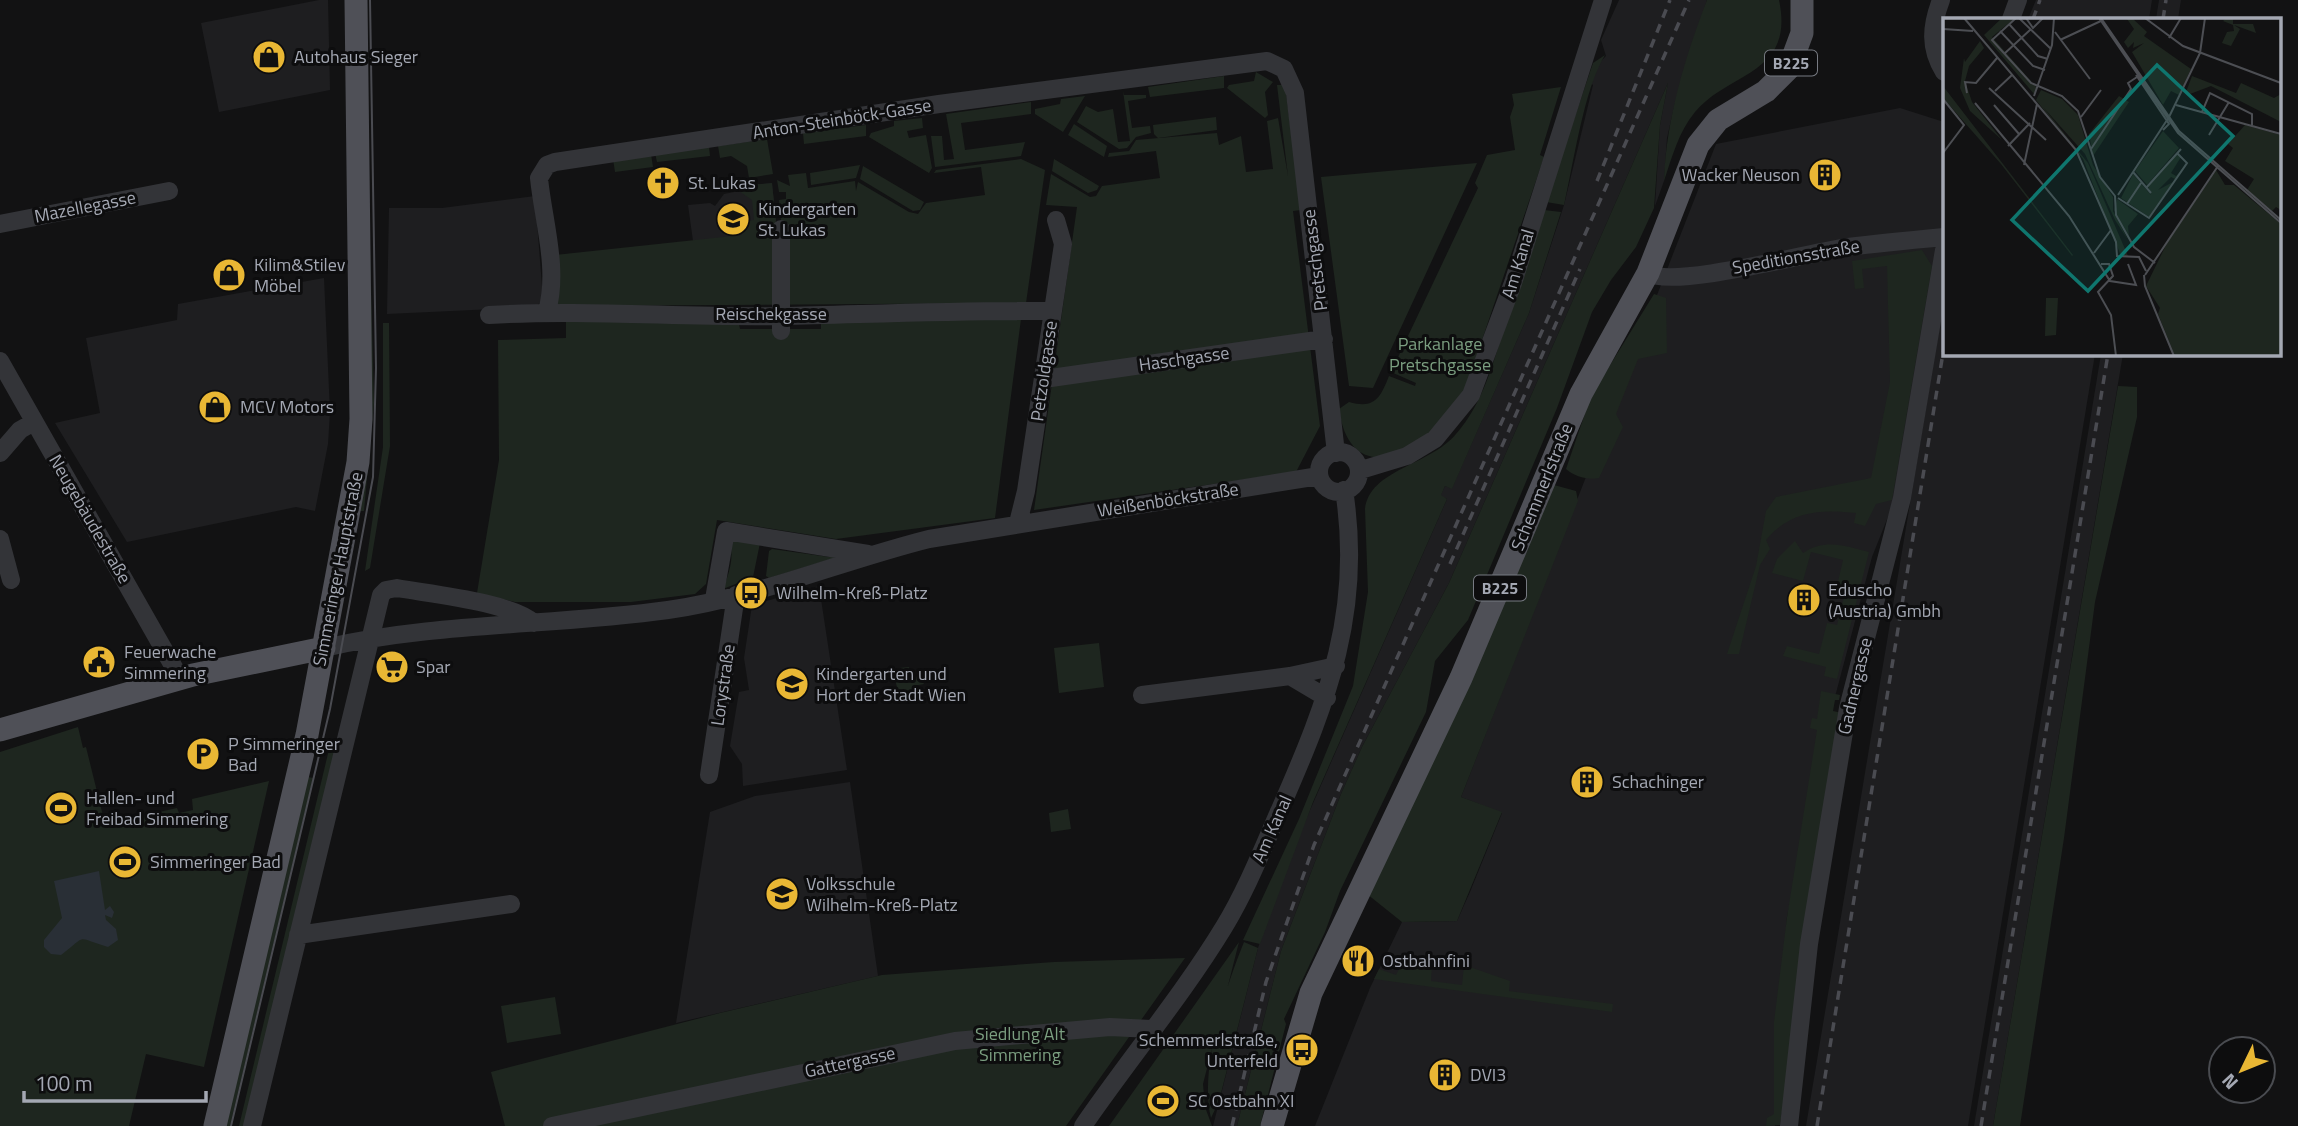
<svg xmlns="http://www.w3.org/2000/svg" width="2298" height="1126" viewBox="0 0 2298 1126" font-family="'Titillium Web',sans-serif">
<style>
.built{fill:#1e1e20}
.green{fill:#1e261f}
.water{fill:#292f36}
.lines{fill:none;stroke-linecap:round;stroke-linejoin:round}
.minor{stroke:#333438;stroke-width:18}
.major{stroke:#4f5057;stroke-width:23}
.tram{stroke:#4a4b51;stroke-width:2}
.rail{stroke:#4a4b51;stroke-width:3.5;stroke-dasharray:9 7;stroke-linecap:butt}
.labels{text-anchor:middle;stroke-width:6;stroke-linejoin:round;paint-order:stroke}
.shield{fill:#0d0d0e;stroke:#777a82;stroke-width:2}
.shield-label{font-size:16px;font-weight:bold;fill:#a4a8b3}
.poi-label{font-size:18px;fill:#a4a8b3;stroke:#0d0d0e;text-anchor:start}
.street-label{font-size:18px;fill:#a4a8b3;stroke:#0d0d0e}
.park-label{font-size:18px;fill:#7b9e80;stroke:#0d0d0e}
.inset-road{fill:none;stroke:#4c4e53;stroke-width:2}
.view{fill:#0f766e;fill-opacity:0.15;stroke:#0f766e;stroke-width:3.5}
.inset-edge{fill:none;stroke:#a4a8b3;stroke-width:3.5}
</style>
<rect width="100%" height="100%" fill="#121213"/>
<path class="built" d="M319 0H328L330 90 219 112 201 23Z
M1619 0H1707L1675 103 1667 138 1664 181 1655 206 1660 125 1668 83 1449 583 1362 747 1341 794 1281 951 1237 1126H1213L1258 948 1292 851 1447 499 1440 496 1445 486 1452 488 1529 313 1564 205 1593 85 1591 83 1599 63 1606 56 1601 40Z
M2036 0H2152L2149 19H2028Z
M2159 0H2181L2178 19H2156Z
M1900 108 1944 122V242L1896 497 1872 557 1836 693 1787 917 1775 1126H1315L1370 988 1402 922 1457 921 1470 892 1502 813 1461 797 1716 144Z
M772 183 777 232 693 241 688 205 710 203 715 206 724 194 739 191 738 186Z
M535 196 543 299 536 307 387 314 389 208H442Z
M324 278 330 412 328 444 315 511 296 507 127 542 55 423 100 413 86 338 177 320 178 304Z
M1944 300V354H2095L1968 1126H1806Z
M2101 354H2123L1993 1126H1974Z
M819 586 847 770 743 786 742 764 730 746 739 692 749 690 744 658 752 605Z
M850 782 878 976 676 1023 710 812 755 796Z"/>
<path class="green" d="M1707 0H1779C1795 75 1729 71 1695 112 1679 131 1672 157 1664 181 1666 120 1685 57 1707 0Z
M1605 55C1584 89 1574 161 1564 205L1546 202 1593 63Z
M1256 72 1273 82 1265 92 1268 115 1265 118 1227 88 1229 85 1254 81Z
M1224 76V88L1150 97 1148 87Z
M1668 83 1660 125 1654 208 1636 247 1611 280 1592 312 1557 408 1468 620 1435 661 1426 712 1340 891 1325 932 1284 1019 1286 1024 1260 1126H1237L1281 951 1341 794 1362 747 1449 583Z
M1277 85H1285L1301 210 1293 211 1320 426 1296 472 1034 510 1077 207 1046 205 1051 174 1090 197 1096 196 1102 186 1160 178 1156 151 1108 157 1109 153 1129 151 1136 140 1217 133 1219 145 1241 136 1246 172 1273 169 1267 121 1278 118 1288 176Z
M1561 87 1540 155 1544 157 1462 399C1454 409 1447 421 1437 429 1397 465 1348 475 1339 409L1349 402C1374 409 1380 399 1389 376L1415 386 1416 383 1391 372 1478 188 1475 183 1487 155 1515 150 1510 117 1514 105 1512 94Z
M1123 91 1124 95H1146V98L1128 101 1132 128 1150 126 1151 133 1136 137 1127 148 1119 149 1077 122 1086 106 1098 112 1113 109 1118 142 1130 141Z
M1085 96 1063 132 1035 114V109L1060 104 1061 99Z
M1031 102V114L961 123 965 150 1025 142 1021 156 935 167 931 136H942L944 160 954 159 946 114Z
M1216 117 1217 130 1158 138 1154 134 1153 125Z
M922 118 923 128 907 131 909 138 926 135 932 168 929 173 869 137 871 133 894 126V121Z
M1074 124 1107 146 1104 157 1068 135Z
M866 125V136L804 144 803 133Z
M767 139 773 174 749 178 747 166 731 156 720 158 718 146Z
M709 147 710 156 657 162 655 153Z
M651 154 653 167 615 172 613 159Z
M1021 159 1045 170 1026 303 556 306 555 255 742 235 741 222 754 220 752 200 739 191 738 186 772 183 777 231H782L779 200 786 199V192H779L777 180 790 186 788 175 806 173 808 188 855 181 856 191 858 182 909 212 918 214 926 203 985 195 981 167 934 173 936 170Z
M1054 159 1099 186 1097 190 1088 193 1052 171Z
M1477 163 1373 388 1349 386 1321 177Z
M860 165 856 178 811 185 810 173Z
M863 166 924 202 920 210 913 211 860 179Z
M1544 210 1561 212 1529 313 1452 489 1445 486 1441 495 1447 499 1313 802 1260 944 1243 940 1299 819 1353 686 1368 592 1365 509C1370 469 1429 466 1456 434 1484 402 1493 362 1506 323 1519 285 1531 248 1544 210Z
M370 243 374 403 364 511H360Z
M1922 250 1932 266 1892 500 1876 504 1865 526 1854 523 1856 513C1820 509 1790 511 1766 540L1770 549 1760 565 1739 654H1727L1756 566 1766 511 1776 497 1871 478 1890 382 1887 266 1862 269 1864 288 1855 289 1852 261Z
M1654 294 1666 298 1667 353 1638 359 1616 414 1623 427 1599 478C1588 480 1575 477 1566 469L1591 396Z
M821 319H1021L995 518 836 539 717 520 706 584 695 594 631 602H515L477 593 499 460 498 340 566 338V320H738L740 329H821Z
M383 323H389L390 446 370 568 365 571 383 447Z
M2118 386 2137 387V417L2095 602 2064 838 2020 1126H1993Z
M1554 485 1576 491 1578 501 1461 797 1502 812 1457 921 1402 922 1367 894Z
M729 540 760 543 752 582 743 581 723 589C729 574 735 556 729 540Z
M1795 541 1803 553C1824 538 1847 546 1869 552L1837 679 1824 676 1826 667 1783 656 1787 646 1819 654 1827 623 1837 625 1845 593 1836 590 1843 560 1811 552 1803 581 1772 573 1777 559Z
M772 549 829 557 833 554 841 556 769 578 766 576 769 551Z
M1099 643 1104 687 1059 693 1054 648Z
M909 667 911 677 919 676 924 684 913 686 914 693 899 696 895 679 901 678 899 668Z
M1821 691 1840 695 1839 700H1835L1833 711 1842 713 1780 1125 1766 1126 1767 1118 1774 1114V1022L1787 917 1817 730 1810 728 1812 718 1817 719Z
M78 727 83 748 86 747 105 824 177 808 179 813 193 810 192 799 269 781 204 1067 146 1054 129 1126H0V752Z
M331 741 337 742 247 1126H239Z
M308 777 313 778 230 1126H225Z
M1068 809 1071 829 1051 832 1049 813Z
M1239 942 1203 1084 1205 1107 1212 1126H1109Z
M1244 942 1258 948 1219 1101 1211 1118C1199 1071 1225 988 1244 942Z
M1185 958 1066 1126H505L491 1072 720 1013 882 975 1054 962Z
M1404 959 1432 965 1431 981 1462 985 1464 965 1510 981 1509 991 1613 1004 1612 1012 1374 979 1379 969 1396 975Z
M555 997 561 1034 507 1043 501 1006Z"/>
<path class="water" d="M99 871 105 910 110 906 114 912 112 918 105 915 106 920 116 929 118 940 108 947C74 937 89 934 61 955L51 954 44 947V940L62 918 54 881Z"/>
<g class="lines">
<path class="minor" d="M1941 0C1931 26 1929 48 1944 72
M2011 19 2018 0
M0 224 169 191
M1648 273C1673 289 1812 252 1848 247 1880 243 1912 240 1944 237
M547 311C559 269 543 220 539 178L547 165 555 162 939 104 1267 61 1284 69 1295 93 1336 453
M489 315C586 309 684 318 781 316 872 314 962 310 1053 311
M781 331V229
M0 361 180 678
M1044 379 1324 339
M1319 472a20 20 0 1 1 40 0a20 20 0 1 1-40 0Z
M0 453 20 430 34 422
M1361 470 1407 456 1435 439 1471 395 1513 283 1603 0
M1018 523 1026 491 1063 244 1056 220
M0 539 11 580
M714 599 726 531 868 554
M324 648C436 622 554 626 668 610 758 597 841 561 929 539L1319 476
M1290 676 1327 698
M1142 695 1290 676 1336 666
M709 775 736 595
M298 935 511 904
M252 1126 381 595 386 590 397 588C430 594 511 602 534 623
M552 1126 955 1041 1110 1027 1151 1029
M1083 1126C1129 1059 1182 996 1224 927 1247 889 1263 848 1281 807 1328 700 1363 610 1344 490
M1789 1126 1809 944 1848 708 1902 498 1944 250"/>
<path class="major" d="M0 730 193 675 324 648
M215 1126 307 735 358 462 361 419 356 0
M1272 1126 1311 993 1461 678 1581 394 1648 273 1698 145 1718 120 1766 91 1789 68 1802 33V0"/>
<path class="tram" d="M231 1126 330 709 373 477 376 368 370 0"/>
<path class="rail" d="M2033 19 2040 0
M2163 19 2166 0
M1597 181 1670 0
M1450 564 1580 269
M1232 1126 1266 982 1314 845 1689 0
M1817 1126 1944 347
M1981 1126 2108 354"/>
</g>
<defs>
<symbol id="shop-disc" viewBox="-11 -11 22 22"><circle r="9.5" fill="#e9b734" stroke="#0d0d0e"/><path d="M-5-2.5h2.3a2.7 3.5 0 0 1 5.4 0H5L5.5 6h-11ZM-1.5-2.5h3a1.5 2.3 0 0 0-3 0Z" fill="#111"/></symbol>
<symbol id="building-disc" viewBox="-11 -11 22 22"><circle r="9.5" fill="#e9b734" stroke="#0d0d0e"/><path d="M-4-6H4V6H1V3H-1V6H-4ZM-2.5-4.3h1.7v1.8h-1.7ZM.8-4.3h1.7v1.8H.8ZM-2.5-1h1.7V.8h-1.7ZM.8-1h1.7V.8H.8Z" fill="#111"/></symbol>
<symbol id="church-disc" viewBox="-11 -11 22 22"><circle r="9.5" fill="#e9b734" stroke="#0d0d0e"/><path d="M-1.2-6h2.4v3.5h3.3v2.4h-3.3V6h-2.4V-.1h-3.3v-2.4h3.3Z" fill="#111"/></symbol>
<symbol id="school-disc" viewBox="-11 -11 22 22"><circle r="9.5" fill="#e9b734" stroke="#0d0d0e"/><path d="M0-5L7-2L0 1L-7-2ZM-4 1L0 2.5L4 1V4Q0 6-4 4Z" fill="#111"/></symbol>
<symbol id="bus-disc" viewBox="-11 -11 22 22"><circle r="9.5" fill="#e9b734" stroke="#0d0d0e"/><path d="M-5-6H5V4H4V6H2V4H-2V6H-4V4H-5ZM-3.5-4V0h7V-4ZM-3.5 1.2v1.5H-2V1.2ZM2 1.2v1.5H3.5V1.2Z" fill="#111"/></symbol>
<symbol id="civic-disc" viewBox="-11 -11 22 22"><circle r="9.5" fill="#e9b734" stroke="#0d0d0e"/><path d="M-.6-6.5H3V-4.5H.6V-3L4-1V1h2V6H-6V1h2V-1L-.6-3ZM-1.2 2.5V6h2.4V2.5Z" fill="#111"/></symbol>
<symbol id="supermarket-disc" viewBox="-11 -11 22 22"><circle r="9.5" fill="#e9b734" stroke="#0d0d0e"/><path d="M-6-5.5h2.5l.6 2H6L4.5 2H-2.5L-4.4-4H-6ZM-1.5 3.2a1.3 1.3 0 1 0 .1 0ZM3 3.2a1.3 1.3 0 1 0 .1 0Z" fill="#111"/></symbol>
<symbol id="parking-disc" viewBox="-11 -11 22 22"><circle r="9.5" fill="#e9b734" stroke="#0d0d0e"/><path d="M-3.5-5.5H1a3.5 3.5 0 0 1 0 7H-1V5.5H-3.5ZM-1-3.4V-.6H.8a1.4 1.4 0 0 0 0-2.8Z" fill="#111"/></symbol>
<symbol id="stadium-disc" viewBox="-11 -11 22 22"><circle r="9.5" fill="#e9b734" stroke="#0d0d0e"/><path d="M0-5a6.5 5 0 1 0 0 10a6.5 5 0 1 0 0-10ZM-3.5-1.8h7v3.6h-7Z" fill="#111"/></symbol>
<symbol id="restaurant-disc" viewBox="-11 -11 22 22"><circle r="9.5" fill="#e9b734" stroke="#0d0d0e"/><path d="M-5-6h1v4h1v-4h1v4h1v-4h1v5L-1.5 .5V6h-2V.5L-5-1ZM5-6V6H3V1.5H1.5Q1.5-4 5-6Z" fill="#111"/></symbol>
</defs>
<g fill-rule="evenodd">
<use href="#shop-disc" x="250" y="38" width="38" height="38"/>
<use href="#building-disc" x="1806" y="156" width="38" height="38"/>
<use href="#church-disc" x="644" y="164" width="38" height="38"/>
<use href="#school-disc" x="714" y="200" width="38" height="38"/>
<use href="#shop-disc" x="210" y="256" width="38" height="38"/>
<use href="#shop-disc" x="196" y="388" width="38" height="38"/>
<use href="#bus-disc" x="732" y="574" width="38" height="38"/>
<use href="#building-disc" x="1785" y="581" width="38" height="38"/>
<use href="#civic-disc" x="80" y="643" width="38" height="38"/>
<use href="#supermarket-disc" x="373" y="648" width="38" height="38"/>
<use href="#school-disc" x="773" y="665" width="38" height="38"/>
<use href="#parking-disc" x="184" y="735" width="38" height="38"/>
<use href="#building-disc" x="1568" y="763" width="38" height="38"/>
<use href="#stadium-disc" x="42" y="789" width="38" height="38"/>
<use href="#stadium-disc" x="106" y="843" width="38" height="38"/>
<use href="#school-disc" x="763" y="875" width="38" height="38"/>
<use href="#restaurant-disc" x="1339" y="942" width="38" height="38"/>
<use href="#bus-disc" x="1283" y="1031" width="38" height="38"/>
<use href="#building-disc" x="1426" y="1056" width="38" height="38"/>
<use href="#stadium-disc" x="1144" y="1082" width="38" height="38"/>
</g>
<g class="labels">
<g class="shield">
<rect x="1765" y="50.5" width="52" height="25" rx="5"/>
<rect x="1474" y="575.5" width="52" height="25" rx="5"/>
</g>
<g class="shield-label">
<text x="1791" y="69">B225</text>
<text x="1500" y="594">B225</text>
</g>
<g class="poi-label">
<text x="294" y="63">Autohaus Sieger</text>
<text x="1800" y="181" text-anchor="end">Wacker Neuson</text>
<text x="688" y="189">St. Lukas</text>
<text x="758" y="215">Kindergarten<tspan x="758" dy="21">St. Lukas</tspan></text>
<text x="254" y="271">Kilim&amp;Stilev<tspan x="254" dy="21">Möbel</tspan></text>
<text x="240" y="413">MCV Motors</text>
<text x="1828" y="596">Eduscho<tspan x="1828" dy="21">(Austria) Gmbh</tspan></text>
<text x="776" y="599">Wilhelm-Kreß-Platz</text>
<text x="124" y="658">Feuerwache<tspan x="124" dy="21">Simmering</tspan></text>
<text x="416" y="673">Spar</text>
<text x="816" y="680">Kindergarten und<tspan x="816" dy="21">Hort der Stadt Wien</tspan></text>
<text x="228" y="750">P Simmeringer<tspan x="228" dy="21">Bad</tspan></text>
<text x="1612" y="788">Schachinger</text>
<text x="86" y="804">Hallen- und<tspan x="86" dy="21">Freibad Simmering</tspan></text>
<text x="150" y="868">Simmeringer Bad</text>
<text x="806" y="890">Volksschule<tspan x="806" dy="21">Wilhelm-Kreß-Platz</tspan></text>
<text x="1382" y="967">Ostbahnfini</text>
<text x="1278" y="1046" text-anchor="end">Schemmerlstraße,<tspan x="1278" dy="21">Unterfeld</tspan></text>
<text x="1470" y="1081">DVI3</text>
<text x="1188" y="1107">SC Ostbahn XI</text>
</g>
<g class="street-label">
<text transform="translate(842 119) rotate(-9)" y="6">Anton-Steinböck-Gasse</text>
<text transform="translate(85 207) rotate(-11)" y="6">Mazellegasse</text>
<text transform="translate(1796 257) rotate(-10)" y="6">Speditionsstraße</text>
<text transform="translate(1315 260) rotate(-97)" y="6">Pretschgasse</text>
<text transform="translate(1518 264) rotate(-73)" y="6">Am Kanal</text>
<text x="771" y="320">Reischekgasse</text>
<text transform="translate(1184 359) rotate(-8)" y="6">Haschgasse</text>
<text transform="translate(1044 371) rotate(-82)" y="6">Petzoldgasse</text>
<text transform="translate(1542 487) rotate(-68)" y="6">Schemmerlstraße</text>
<text transform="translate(1168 500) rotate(-9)" y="6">Weißenböckstraße</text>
<text transform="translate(90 519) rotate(60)" y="6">Neugebäudestraße</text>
<text transform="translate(338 569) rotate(-79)" y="6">Simmeringer Hauptstraße</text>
<text transform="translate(723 685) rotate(-82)" y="6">Lorystraße</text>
<text transform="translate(1855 686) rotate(-77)" y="6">Gadnergasse</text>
<text transform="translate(1272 829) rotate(-66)" y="6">Am Kanal</text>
<text transform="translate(850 1062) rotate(-12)" y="6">Gattergasse</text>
</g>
<g class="park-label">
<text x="1440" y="350">Parkanlage<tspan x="1440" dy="21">Pretschgasse</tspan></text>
<text x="1020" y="1040">Siedlung Alt<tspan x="1020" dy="21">Simmering</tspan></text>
</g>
</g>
<g transform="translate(1943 18)">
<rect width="338" height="338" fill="#121213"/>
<path d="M59 0H72L49 19 94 70 91 76 41 17ZM189 0 204 14 201 18 248 51 236 77 228 73 220 87 189 34 201 25 190 30 191 24 185 30 181 24 191 11 184 1ZM283 0H308L290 1V6H310L313 15 291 7 297 11 288 28 279 25 284 14 291 13 290 7 280 3ZM37 23 41 30 26 48 22 63 29 84 59 122 27 93 17 70 21 40 22 44ZM249 58 293 75 298 65 331 80 338 76V104L268 68 247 76 243 74ZM0 68 130 237 129 238 58 146 0 80ZM98 72 119 81 135 97 150 147 170 179V193L185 222 172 202 142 136 100 89 145 145 185 238H178L140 141 93 82ZM176 78 186 84 150 138 146 116ZM302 107 338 117V192L333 189 329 193 304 172 311 161 282 143 290 130 285 126ZM220 113 236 130 204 167 192 153ZM234 136 238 139 228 155 233 158 241 149 232 161 228 159 215 172 230 164 206 199 178 180 190 156 208 177 205 168ZM273 152 282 167H291L338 206V338H232L215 296 217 290 203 268 224 225ZM174 181 195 196 185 208 186 218 171 192ZM103 280H115L113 317 102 318Z" fill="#1e261f"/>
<path class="inset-road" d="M21 0 133 132 173 224 174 238 196 239 203 253M73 0 49 22 88 65 119 78 135 93 157 159 172 178 173 197 191 229 212 245M76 0 108 31M83 0 90 10 100 0M156 0 235 115 338 205M158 0 236 113 338 202M202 0 240 28 338 65M66 6 95 38 105 41M0 11 30 13M57 13 90 48 102 52M112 14 147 61M226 20 238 0M117 22 160 2M257 35 262 0M61 36 87 12M193 57 226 106 220 112M46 70 103 122M52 73 69 57M24 75 22 64 33 65 54 40M91 78 109 27 111 0M0 81 21 107 0 135M32 85 126 198 167 263 193 267 185 246M51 87 76 116M233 87 338 116M259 94 267 75 309 96V107M138 99 158 72M226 99 257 35M266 117 286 84M65 128 87 105M148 131 188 71 185 65 197 57M81 147 94 86M190 154 208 175M203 170 238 131M175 177 226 99M175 180 206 200 244 145 234 135M184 186 198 165M151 235 168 212M158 246H166L170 258 155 274 168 297 173 338M201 257 202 268 231 338M202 257 275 148"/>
<path class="view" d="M214 47 290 118 145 273 69 202Z"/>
<rect width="338" height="338" class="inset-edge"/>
</g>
<g transform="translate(2242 1070) rotate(227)"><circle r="33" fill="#0d0d0e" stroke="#494b50" stroke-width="2"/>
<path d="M0-5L12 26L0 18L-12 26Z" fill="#e9b734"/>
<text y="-10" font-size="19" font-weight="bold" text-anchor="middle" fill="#a4a8b3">N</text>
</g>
<path d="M24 1091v10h182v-10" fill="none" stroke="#a4a8b3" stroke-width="3.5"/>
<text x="35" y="1091" font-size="21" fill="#a4a8b3" stroke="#0d0d0e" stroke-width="5" paint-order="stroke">100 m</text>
</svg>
